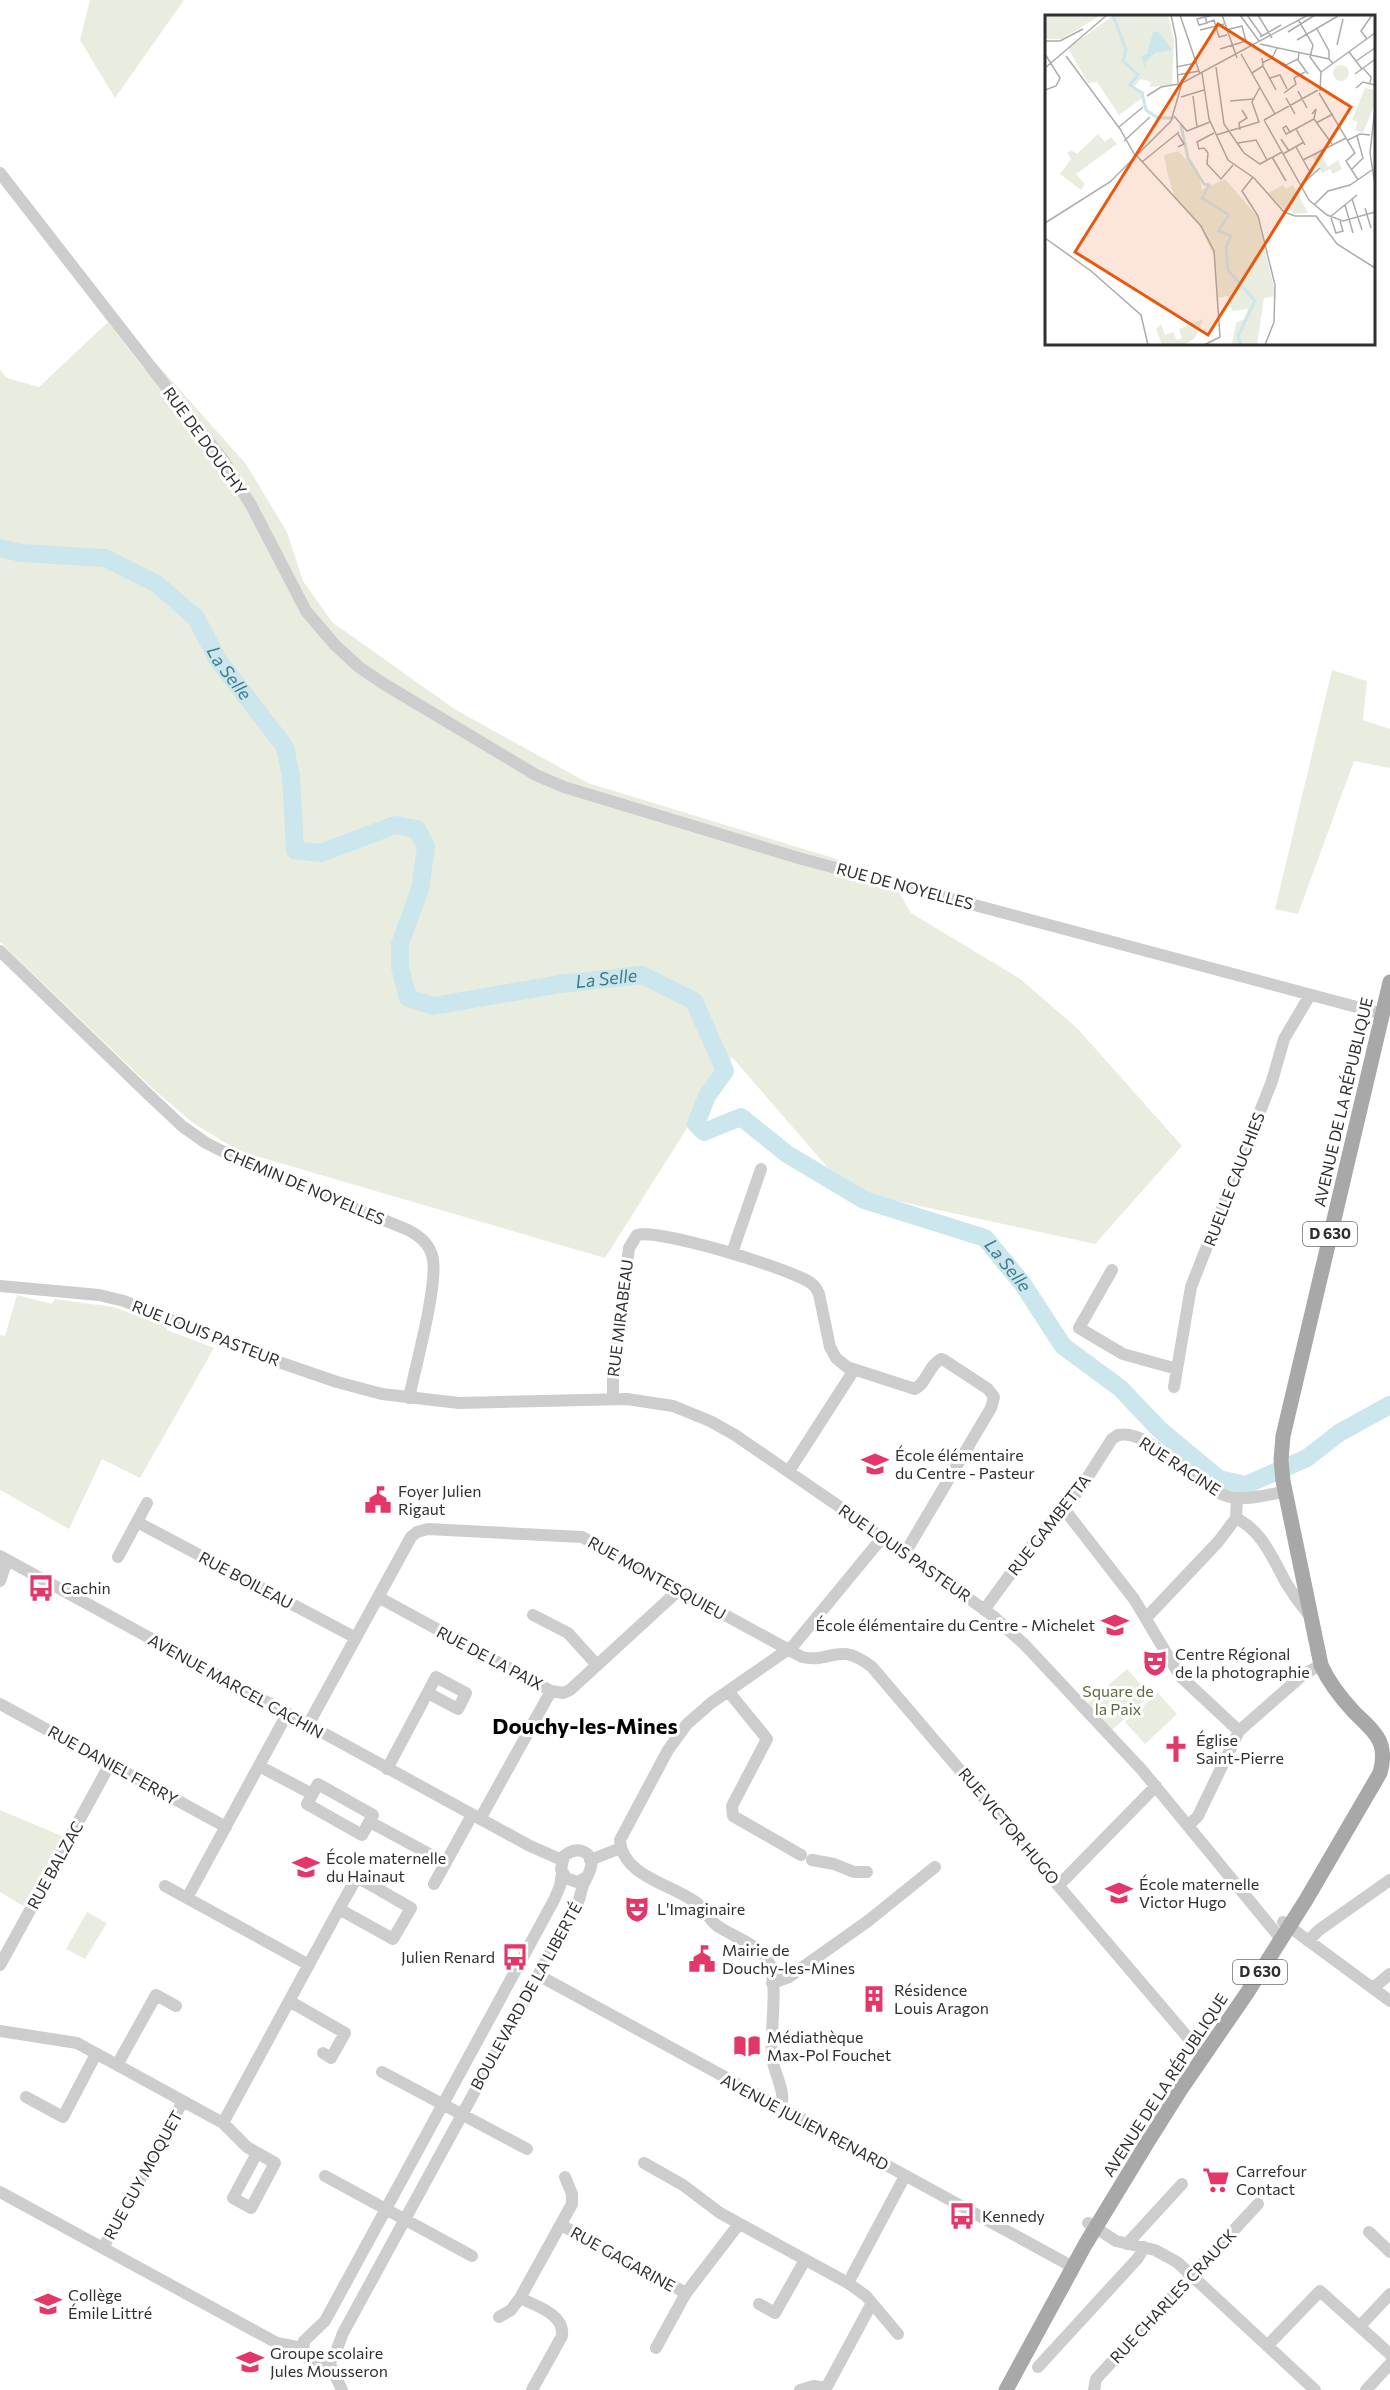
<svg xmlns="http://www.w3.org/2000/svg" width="1390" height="2390" viewBox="0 0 1390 2390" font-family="Commissioner,sans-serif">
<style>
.green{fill:#e9eddf}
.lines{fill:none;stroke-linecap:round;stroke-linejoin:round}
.river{stroke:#cbe6ec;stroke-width:18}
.minor{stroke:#cdcdcd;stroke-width:12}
.major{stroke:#a8a8a8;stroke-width:15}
.labels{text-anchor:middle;stroke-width:6;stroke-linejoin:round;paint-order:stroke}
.shield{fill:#fff;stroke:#6e6e6e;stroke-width:1.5}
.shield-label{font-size:15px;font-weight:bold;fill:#303030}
.street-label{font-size:16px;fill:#303030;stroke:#fff}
.poi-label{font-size:16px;fill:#303030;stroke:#fff;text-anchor:start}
.park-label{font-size:16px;fill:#5d6c3e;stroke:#fff}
.water-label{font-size:18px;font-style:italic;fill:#3d7e8c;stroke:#fff}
.district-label{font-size:22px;font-weight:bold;fill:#000;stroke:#fff}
.inset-river{fill:none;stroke:#cbe6ec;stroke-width:3}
.inset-road{fill:none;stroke:#acacac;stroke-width:1.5}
.view{fill:#e8590c;fill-opacity:0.15;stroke:#e8590c;stroke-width:3}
.inset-edge{fill:none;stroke:#303030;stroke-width:3}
</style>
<rect width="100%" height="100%" fill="#fff"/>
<path class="green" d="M90 0H184L115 98 80 40Z
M108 322 144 369 155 362 246 464 287 532 303 581 332 622 456 710 588 783 889 875 911 913 1019 978 1077 1028 1182 1146 1095 1244 847 1190 732 1057 605 1258 239 1151 193 1123 151 1087 0 942V370L7 378 39 387Z
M1332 670 1367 681 1363 720 1390 729V768L1354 761 1298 914 1275 909Z
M17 1295 52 1304 55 1299 113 1307 168 1326 167 1330 214 1348 140 1478 102 1459 69 1529 0 1490V1335L5 1336Z
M1127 1669 1150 1695 1110 1732 1086 1705Z
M1158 1693 1177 1714 1145 1744 1125 1722Z
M0 1810 64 1837 23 1906 0 1892Z
M87 1912 107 1923 85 1959 66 1949Z"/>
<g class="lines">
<path class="river" id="s1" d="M0 548 21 553 105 558 157 584 196 618 218 660 285 747 291 777 295 850 321 853 395 825 417 829 426 847 420 889 400 944V967L408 998 433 1006 560 984 642 975 694 1001 725 1071 707 1096 696 1124 704 1132 741 1117 787 1154 864 1200 985 1238 1022 1283 1063 1346 1120 1388 1160 1430 1219 1479 1246 1485 1307 1458 1339 1433 1390 1405"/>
<path class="minor" d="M0 173 224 461 251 505 306 611 335 645 359 667 384 684 536 775 564 787 802 859 1383 1014
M0 951 149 1095 182 1126 206 1143 260 1170 406 1229C418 1235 428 1242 432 1255 440 1279 415 1368 409 1398
M732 1253 761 1169
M1112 1270 1079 1328 1123 1354 1177 1369
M0 1286 99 1295 124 1301 270 1359 337 1382 382 1394 459 1403 627 1399 673 1406 710 1421 735 1435 869 1527 881 1539 896 1546 993 1616 1024 1644 1142 1770 1281 1939
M1174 1387 1191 1287 1272 1081 1284 1039 1310 995
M613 1399V1370L629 1248 637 1235C660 1229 789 1268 811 1283 815 1286 817 1289 819 1294L830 1347 836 1358 847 1367 915 1389C927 1383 928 1366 941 1359L944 1360 988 1389 994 1397 991 1408 905 1553
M789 1471 854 1370
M1064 1509 1134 1599 1180 1676 1239 1731
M1236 1518C1262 1531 1272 1557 1285 1581 1292 1593 1301 1605 1310 1616
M137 1522 356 1638
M0 1556 530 1846 562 1860
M118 1557 147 1503
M0 1581 7 1560
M378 1597 551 1691 563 1693 570 1690 679 1590
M984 1610 1028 1550 1080 1489 1112 1439 1118 1435C1152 1428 1196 1489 1230 1497 1247 1501 1269 1494 1285 1492
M533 1615 568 1633 597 1665
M1146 1618 1218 1542 1236 1518 1237 1498
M728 1691 767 1739 732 1806 733 1816 801 1855
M0 1704 226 1827
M308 1725 411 1537 417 1532 428 1529 582 1537 802 1657C832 1664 837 1640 872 1667L1190 2040 1205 2054
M259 1766 312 1794
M387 1769 436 1677 466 1693 458 1709 428 1693
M318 1784 373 1815 362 1835 307 1804Z
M480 1819 551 1691
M370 1822 446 1863
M1188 1826 1198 1816 1239 1731 1304 1674 1321 1665
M590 1860 621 1848
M812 1860 834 1864 854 1872H867
M562 1873 560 1886 554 1900 325 2321 304 2341 303 2353 312 2363 325 2364 334 2357 343 2333 578 1902C581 1896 581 1889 584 1883 589 1873 599 1858 582 1851 575 1849 569 1852 564 1856L561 1869 566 1878 577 1882 587 1877
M434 1884 472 1815
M1059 1885 1156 1786
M165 1886 309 1965
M187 1898 287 1714
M1283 1922 1390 2001
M1308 1941 1319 1930 1390 1880
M0 1965 110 1764
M538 1975 1073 2267
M772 1983 789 1977 868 1921 935 1867
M1373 1988 1390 1974
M289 2001 345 2033 331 2058 323 2053
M0 2031 77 2043 223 2123
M117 2065 156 1995 176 2006
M382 2072 527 2149
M26 2097 63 2117 96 2054
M780 2109C788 2093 773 2073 772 2056 770 2032 778 1986 770 1965 761 1945 736 1938 719 1927 709 1921 707 1911 698 1904 675 1885 622 1877 620 1840L668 1750 687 1724 711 1703 793 1646 881 1539
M257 2153 233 2198 251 2208 275 2163 247 2147 223 2123 339 1909 357 1877 411 1908 393 1939 339 1909
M644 2163 683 2185 720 2213 848 2283
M325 2176 472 2256
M0 2192 277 2343 302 2348
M1088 2223 1116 2241 1155 2250 1177 2262 1315 2390
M561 2225 686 2293 739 2224
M1369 2232 1390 2252
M1127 2244 1182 2184
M103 2248 183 2101
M759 2304 775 2313 805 2260
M499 2317 511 2310 520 2298
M1360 2326 1390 2294
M898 2334 866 2296 848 2283 905 2176
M1267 2346 1320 2291 1390 2354
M656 2348 686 2293
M329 2362 342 2390
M1038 2367 1138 2258 1144 2247
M532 2390 562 2336C565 2314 536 2306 520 2298L572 2204V2194L565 2177
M800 2390 814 2386 825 2388
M825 2390 872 2303
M1094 2390 1096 2379 1258 2204
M1366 2390 1390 2364"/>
<path class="major" d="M1006 2390 1085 2245 1147 2143 1181 2089 1247 1993 1306 1900 1380 1773C1389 1741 1374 1732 1354 1712 1341 1698 1329 1683 1321 1665L1283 1481 1281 1460 1283 1436 1390 982"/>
</g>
<defs>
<symbol id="school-bare" viewBox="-9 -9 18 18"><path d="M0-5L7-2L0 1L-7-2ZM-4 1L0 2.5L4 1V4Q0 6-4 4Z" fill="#e33769" stroke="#fff" stroke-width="2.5" paint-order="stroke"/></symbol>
<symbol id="civic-bare" viewBox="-9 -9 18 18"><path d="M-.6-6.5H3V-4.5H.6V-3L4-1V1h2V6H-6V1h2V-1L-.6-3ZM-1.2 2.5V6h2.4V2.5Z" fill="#e33769" stroke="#fff" stroke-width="2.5" paint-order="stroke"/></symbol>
<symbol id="bus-bare" viewBox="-9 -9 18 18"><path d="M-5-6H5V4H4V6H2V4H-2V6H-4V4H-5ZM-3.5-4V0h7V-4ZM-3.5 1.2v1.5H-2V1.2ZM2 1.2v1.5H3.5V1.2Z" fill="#e33769" stroke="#fff" stroke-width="2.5" paint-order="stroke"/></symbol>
<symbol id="theatre-bare" viewBox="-9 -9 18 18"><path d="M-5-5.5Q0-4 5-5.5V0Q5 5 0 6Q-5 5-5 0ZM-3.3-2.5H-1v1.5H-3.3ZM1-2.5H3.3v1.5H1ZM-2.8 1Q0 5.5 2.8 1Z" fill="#e33769" stroke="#fff" stroke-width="2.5" paint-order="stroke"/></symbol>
<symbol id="church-bare" viewBox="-9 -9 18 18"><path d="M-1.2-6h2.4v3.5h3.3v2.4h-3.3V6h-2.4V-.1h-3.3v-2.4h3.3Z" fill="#e33769" stroke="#fff" stroke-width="2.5" paint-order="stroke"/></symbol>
<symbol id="building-bare" viewBox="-9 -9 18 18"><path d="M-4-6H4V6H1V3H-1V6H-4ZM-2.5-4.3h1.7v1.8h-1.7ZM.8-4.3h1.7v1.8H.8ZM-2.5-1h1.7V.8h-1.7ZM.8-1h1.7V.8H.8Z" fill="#e33769" stroke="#fff" stroke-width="2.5" paint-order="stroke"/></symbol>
<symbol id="library-bare" viewBox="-9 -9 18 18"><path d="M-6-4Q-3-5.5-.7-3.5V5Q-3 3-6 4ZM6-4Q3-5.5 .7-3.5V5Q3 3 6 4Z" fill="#e33769" stroke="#fff" stroke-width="2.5" paint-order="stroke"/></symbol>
<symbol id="supermarket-bare" viewBox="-9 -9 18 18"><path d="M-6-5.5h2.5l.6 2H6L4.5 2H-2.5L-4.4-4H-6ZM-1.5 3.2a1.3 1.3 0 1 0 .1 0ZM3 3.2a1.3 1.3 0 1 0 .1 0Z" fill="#e33769" stroke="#fff" stroke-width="2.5" paint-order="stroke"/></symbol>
</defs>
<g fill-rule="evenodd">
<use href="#school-bare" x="856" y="1445" width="38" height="38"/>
<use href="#civic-bare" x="359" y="1481" width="38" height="38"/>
<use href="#bus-bare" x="22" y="1569" width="38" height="38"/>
<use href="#school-bare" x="1096" y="1606" width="38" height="38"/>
<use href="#theatre-bare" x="1136" y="1644" width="38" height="38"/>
<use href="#church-bare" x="1157" y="1730" width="38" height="38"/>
<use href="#school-bare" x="287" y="1848" width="38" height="38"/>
<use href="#school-bare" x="1100" y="1874" width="38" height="38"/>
<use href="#theatre-bare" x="618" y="1890" width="38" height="38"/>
<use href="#bus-bare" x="496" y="1938" width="38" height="38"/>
<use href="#civic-bare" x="683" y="1940" width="38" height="38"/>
<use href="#building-bare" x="855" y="1980" width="38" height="38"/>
<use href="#library-bare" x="728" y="2027" width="38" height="38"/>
<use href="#supermarket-bare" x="1197" y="2161" width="38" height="38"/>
<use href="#bus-bare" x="943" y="2197" width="38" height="38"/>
<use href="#school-bare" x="29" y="2285" width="38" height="38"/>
<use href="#school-bare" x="231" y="2343" width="38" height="38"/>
</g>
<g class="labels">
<g class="shield">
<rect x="1303" y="1222" width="54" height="24" rx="4.5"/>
<rect x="1233" y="1960" width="54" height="24" rx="4.5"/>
</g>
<g class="shield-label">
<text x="1330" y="1239">D 630</text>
<text x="1260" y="1977">D 630</text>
</g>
<g class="street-label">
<text transform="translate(205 441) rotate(54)" y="6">RUE DE DOUCHY</text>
<text transform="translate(905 886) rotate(15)" y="6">RUE DE NOYELLES</text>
<text transform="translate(1343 1102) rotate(-77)" y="6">AVENUE DE LA RÉPUBLIQUE</text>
<text transform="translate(1234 1179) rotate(-69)" y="6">RUELLE CAUCHIES</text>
<text transform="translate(304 1186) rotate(23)" y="6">CHEMIN DE NOYELLES</text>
<text transform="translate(620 1318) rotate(-83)" y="6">RUE MIRABEAU</text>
<text transform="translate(206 1333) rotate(21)" y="6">RUE LOUIS PASTEUR</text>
<text transform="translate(1180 1466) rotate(33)" y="6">RUE RACINE</text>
<text transform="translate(1049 1525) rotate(-52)" y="6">RUE GAMBETTA</text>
<text transform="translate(905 1553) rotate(35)" y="6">RUE LOUIS PASTEUR</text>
<text transform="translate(657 1578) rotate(29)" y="6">RUE MONTESQUIEU</text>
<text transform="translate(246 1580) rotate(28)" y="6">RUE BOILEAU</text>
<text transform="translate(490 1658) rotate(28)" y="6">RUE DE LA PAIX</text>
<text transform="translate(236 1686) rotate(29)" y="6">AVENUE MARCEL CACHIN</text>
<text transform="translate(113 1765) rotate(29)" y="6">RUE DANIEL FERRY</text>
<text transform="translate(1009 1826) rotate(50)" y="6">RUE VICTOR HUGO</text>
<text transform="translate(55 1865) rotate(-61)" y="6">RUE BALZAC</text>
<text transform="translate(526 1996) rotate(-61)" y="6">BOULEVARD DE LA LIBERTÉ</text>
<text transform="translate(1165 2085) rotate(-57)" y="6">AVENUE DE LA RÉPUBLIQUE</text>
<text transform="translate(805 2122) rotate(28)" y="6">AVENUE JULIEN RENARD</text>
<text transform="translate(143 2175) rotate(-61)" y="6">RUE GUY MOQUET</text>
<text transform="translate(623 2259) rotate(29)" y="6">RUE GAGARINE</text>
<text transform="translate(1173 2296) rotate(-47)" y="6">RUE CHARLES CRAUCK</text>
</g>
<g class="poi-label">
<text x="895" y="1461">École élémentaire<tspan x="895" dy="18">du Centre - Pasteur</tspan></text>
<text x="398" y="1497">Foyer Julien<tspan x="398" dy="18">Rigaut</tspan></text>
<text x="61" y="1594">Cachin</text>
<text x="1095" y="1631" text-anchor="end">École élémentaire du Centre - Michelet</text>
<text x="1175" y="1660">Centre Régional<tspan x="1175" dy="18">de la photographie</tspan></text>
<text x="1196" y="1746">Église<tspan x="1196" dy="18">Saint-Pierre</tspan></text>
<text x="326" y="1864">École maternelle<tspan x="326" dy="18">du Hainaut</tspan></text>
<text x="1139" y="1890">École maternelle<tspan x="1139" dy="18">Victor Hugo</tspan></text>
<text x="657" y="1915">L'Imaginaire</text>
<text x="722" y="1956">Mairie de<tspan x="722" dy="18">Douchy-les-Mines</tspan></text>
<text x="495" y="1963" text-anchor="end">Julien Renard</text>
<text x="894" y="1996">Résidence<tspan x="894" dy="18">Louis Aragon</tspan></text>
<text x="767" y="2043">Médiathèque<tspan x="767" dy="18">Max-Pol Fouchet</tspan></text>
<text x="1236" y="2177">Carrefour<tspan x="1236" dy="18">Contact</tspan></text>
<text x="982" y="2222">Kennedy</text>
<text x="68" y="2301">Collège<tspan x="68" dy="18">Émile Littré</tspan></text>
<text x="270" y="2359">Groupe scolaire<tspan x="270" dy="18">Jules Mousseron</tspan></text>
</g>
<g class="park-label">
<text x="1118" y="1697">Square de<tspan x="1118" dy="18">la Paix</tspan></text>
</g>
<g class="water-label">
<text dy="6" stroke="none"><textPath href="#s1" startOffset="280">La Selle</textPath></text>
<text dy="6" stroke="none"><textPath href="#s1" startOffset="982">La Selle</textPath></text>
<text dy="6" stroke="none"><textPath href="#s1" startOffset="1576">La Selle</textPath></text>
</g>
<g class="district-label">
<text x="585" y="1734">Douchy-les-Mines</text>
</g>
</g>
<g transform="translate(1045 15)">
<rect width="330" height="330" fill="#fff"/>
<path d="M0 0H56L17 24H0ZM69 0H123L129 25 127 70 105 72 106 67 96 64 88 73 100 77 96 84 74 100 52 67 43 68 23 33ZM288 58a8 8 0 1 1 16 0a8 8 0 1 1-16 0ZM320 73 330 75V89L318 118 310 115 313 107 307 105ZM53 119 60 127 66 122 72 129 31 159 40 169 36 175 15 159 26 144 22 138 27 135 32 139ZM133 136 153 156 157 175 180 164 212 201 231 281 219 283 212 330 187 329 191 308 199 304 203 294 187 296 183 281 172 283 169 241 154 210 130 183 122 157 119 140ZM275 136 283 152 293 145 297 154 288 159 285 154 277 158 267 141ZM238 170 241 174 248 170 263 198 249 199 243 192 239 195 223 178ZM158 304 150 323 139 330H117L111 314 116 309 120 320 128 317 132 325 137 323 134 314Z" fill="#e9eddf"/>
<path d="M108 17H114L127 35 110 38 100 47 101 55 96 41 102 39Z" fill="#cbe6ec"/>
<path class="inset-river" d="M68 0 81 35 78 46 93 60 85 70 97 78 101 95 113 103H129M136 110 143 143 159 169 164 170 157 183 184 200 173 216 186 221 181 232 183 255 210 286 193 321 196 330"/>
<path class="inset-road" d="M126 0 131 23 133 68M135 0 155 59M177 0 192 43M195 0 214 26M202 0 217 21M213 0 227 23M160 2 162 8 154 10 152 4 168 0M254 6 268 30 265 42 276 57M161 8 169 5 174 22 182 20M272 14 284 36V44M155 15 179 9M243 17 270 0M215 22 236 10M322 24 316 16 327 0M252 25 293 1M0 26H15L38 14M215 29 284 44 288 49M292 30 298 4M175 34 201 26 197 11 181 15M254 37 253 45 263 59M304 37 317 54M0 39 15 63 11 71 0 75M196 39 230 99M21 41 75 114 91 142M227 43 241 50 253 44M311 46 330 33M217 48 227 43 232 33M218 51 231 75M131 52 151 48M171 52 179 109 199 138 215 149 237 137M0 53 62 0M318 53 326 62 325 69M276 57 330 18M157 58 164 104 183 145 209 163 239 197 250 201H271L292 229 330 253M207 58 218 51 217 43M310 59 329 45M132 60 154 56M225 63 235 60 242 74M311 73 318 67 330 70M253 76 262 93M275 76 276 57M239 78 251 69 249 63 260 57M274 78 310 138 301 146 313 165M102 81 116 72 134 69M148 81 152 112M136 82 159 75M241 83 250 99M185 86 208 84M330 92 325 138 330 170M129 101 142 116 165 107M269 104 287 129M219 105 264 185 282 200 298 206 330 197M219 105 273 75M271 108 288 99M74 112 98 92M251 114 260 130M195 115 194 108 202 103 197 95M245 117 241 111 238 113 241 119 245 117 269 104 271 94 267 99M133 119 139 129 133 132M171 120 214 107 207 87 215 72M303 125 315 119 325 120M79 126 105 102M193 128 211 125 222 145M240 130 236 124 244 136M251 132 266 159M163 138 162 149 176 164 188 150M163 138 159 133 154 134 152 127 169 118M238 139 259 127M92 141 156 211 169 236 175 322 159 330M227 142 241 166M258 145 301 123M97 147 134 117M306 155 318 143 312 121M208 162 197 176 213 201 230 270 229 307 220 330M256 170 275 153M307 184 317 215M270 189 283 176 305 170 327 155M300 190 308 218M320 193 326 213M285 202 312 180M286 203 291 218 298 216 295 206M0 208 65 167 126 106 137 68 263 0M0 223 46 256 96 300 103 330"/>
<path class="view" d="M173 9 306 92 163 320 30 237Z"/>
<rect width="330" height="330" class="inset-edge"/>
</g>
</svg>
